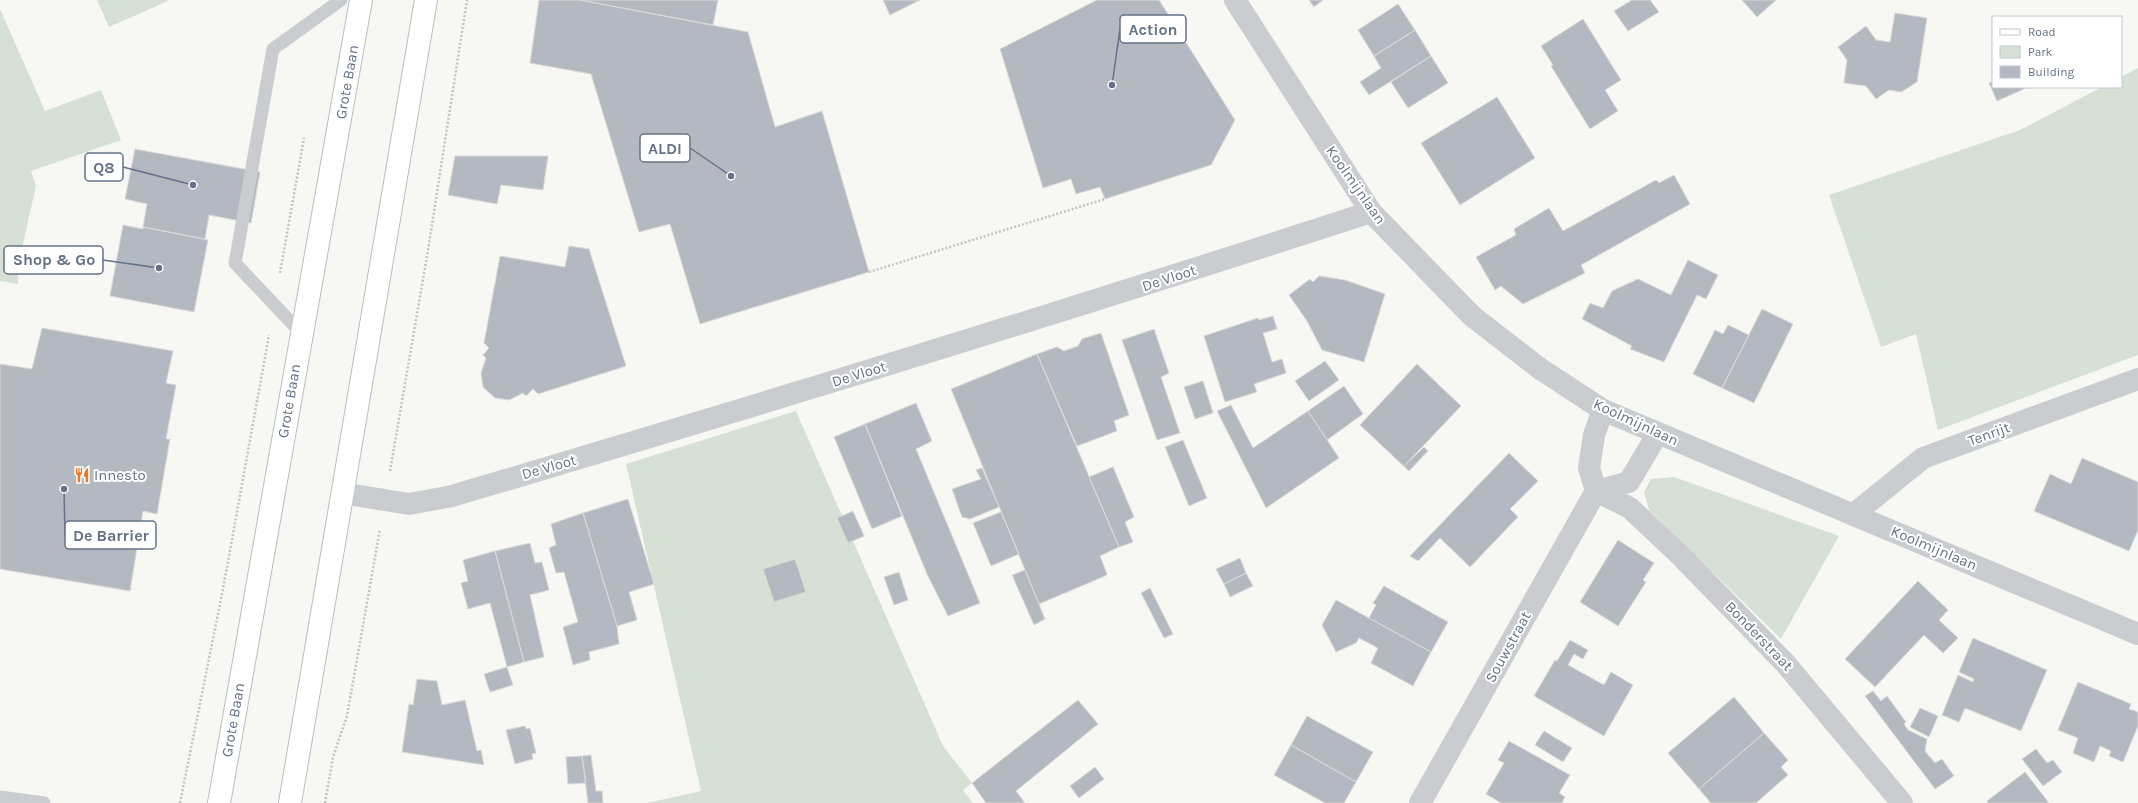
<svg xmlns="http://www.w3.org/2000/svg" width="2138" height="803" viewBox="0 0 2138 803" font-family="Karla,sans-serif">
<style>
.green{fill:#d7e0d5}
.building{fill:#b4b9c1;stroke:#d9d9d7}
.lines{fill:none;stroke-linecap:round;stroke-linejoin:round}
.primary-casing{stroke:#babdc2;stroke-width:24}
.path{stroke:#c0c2c5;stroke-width:2.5;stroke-dasharray:2 2;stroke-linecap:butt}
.service{stroke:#caccd0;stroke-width:13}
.minor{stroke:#caccd0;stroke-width:22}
.tertiary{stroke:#caccd0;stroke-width:22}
.primary{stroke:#fff;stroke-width:22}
.labels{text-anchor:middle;stroke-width:4;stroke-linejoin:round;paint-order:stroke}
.street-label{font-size:15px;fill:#647188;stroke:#fff}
.poi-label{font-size:15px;fill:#647188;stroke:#fff;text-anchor:start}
.leader{fill:none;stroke:#647188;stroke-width:1.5}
.callout-dot{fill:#647188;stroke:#fff;stroke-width:1.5}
.callout{fill:#fff;stroke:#647188;stroke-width:1.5}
.callout-label{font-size:16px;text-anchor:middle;font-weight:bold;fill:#647188}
</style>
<rect width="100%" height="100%" fill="#f7f8f4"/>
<path class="green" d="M97 0H167L168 1 109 27Z
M0 9 45 111 101 90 121 140 31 171 36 186 19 262 18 284 0 281Z
M2138 68V355L1938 430 1916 334 1881 347 1829 195 2020 130 2102 87H2121V77Z
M796 411 943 746 972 783 963 790 973 803H647L701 791 626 464Z
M1674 477 1839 536 1781 639 1649 510 1644 492 1651 479Z"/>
<path class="building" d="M539 0H580L748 32 775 127 822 111 869 272 700 324 670 224 639 232 591 74 530 63Z
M580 0H718L713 25Z
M883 0H920L890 15Z
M1097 0H1159L1235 120 1211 165 1105 199 1100 187 1076 194 1071 179 1043 188 1000 49Z
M1309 0H1323L1314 7Z
M1632 0H1650L1659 12 1628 31 1614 11Z
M1742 0H1776L1757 17Z
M1398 4 1415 30 1374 56 1358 30Z
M1895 13 1927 18 1917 82 1901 92 1889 90 1876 99 1866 86 1844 83 1847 60 1838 47 1866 26 1876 40 1890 42Z
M1583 19 1621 80 1605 90 1618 111 1590 129 1551 66 1553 65 1541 46Z
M1415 30 1431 56 1369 95 1360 82 1381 68 1374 56Z
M1431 56 1448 83 1408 108 1391 82Z
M1993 82V87H2023L2024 89 1997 101 1989 83Z
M1497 97 1535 158 1460 205 1421 143Z
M135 149 260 172 251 223 209 215 205 239 143 227 147 204 125 199Z
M455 156H548L543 190 501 185 497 204 448 195Z
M1674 175 1690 204 1581 265 1585 273 1523 304 1501 286 1495 290 1476 257 1516 235 1514 229 1549 208 1563 231 1656 180 1659 183Z
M123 225 143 229V227L208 240 194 312 110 296Z
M569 246 589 249 626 366 538 394 533 389 526 396 523 393 509 400 495 398 483 387 481 373 486 358 483 355 489 348 484 343 500 256 565 267Z
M1688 260 1718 275 1706 299 1697 295 1664 362 1630 349 1632 346 1582 319 1590 303 1603 308 1612 291 1638 279 1671 295Z
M1319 276 1345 280 1385 294 1364 362 1322 350 1307 321 1289 295 1310 279 1313 282Z
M1762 309 1793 324 1754 403 1722 388Z
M1273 316 1277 329 1263 333 1272 362 1282 359 1286 373 1254 384 1257 392 1225 402 1204 336 1258 318 1259 320Z
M1728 325 1749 335 1722 388 1693 374 1715 330 1723 334Z
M42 328 173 351 166 383 176 385 166 439H170L157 514 143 511 130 591 0 569V364L32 369Z
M1154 329 1169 373 1161 377 1180 433 1157 440 1122 340Z
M1101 333 1129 415 1114 421 1117 431 1077 446 1037 354 1057 347 1064 351 1078 346 1082 339Z
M1037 354 1119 547 1100 556 1107 574 1105 576 1039 604 951 389Z
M1325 361 1339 380 1309 401 1295 381Z
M1417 364 1461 406 1404 466 1424 447 1428 451 1409 471 1360 425Z
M1203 381 1213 413 1195 419 1184 387Z
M1344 386 1363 414 1327 440 1308 411Z
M916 403 932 441 916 449 980 603 948 616 927 574 865 424Z
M1231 405 1253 448 1308 411 1339 458 1266 508 1217 411Z
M865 424 902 516 872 529 834 437Z
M1183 440 1207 498 1189 506 1165 447Z
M1509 453 1538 481 1510 509 1518 517 1470 567 1440 538 1418 561 1410 556Z
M2082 458 2138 482V530L2129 551 2034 511 2050 474 2071 484Z
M1113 467 1134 517 1125 522 1133 542 1119 547 1089 477Z
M982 468 999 507 970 519 962 517 952 489 981 479 976 470Z
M628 499 654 584 629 592 637 620 617 626 583 513Z
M853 511 864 536 848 543 837 518Z
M1001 512 1019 554 991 566 973 523Z
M583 513 617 626 619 644 589 652 590 660 573 665 563 627 578 622 564 572 556 573 549 548 556 545 551 524Z
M1618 540 1654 563 1643 580 1646 582 1618 626 1580 602Z
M530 543 535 563 542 562 549 590 530 595 544 657 524 662 495 551Z
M495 551 524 662 507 667 490 603 468 609 461 583 468 581 463 560Z
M1240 558 1246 573 1224 584 1216 569Z
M795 559 806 592 774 602 763 569Z
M1025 570 1045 619 1034 625 1012 575Z
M899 572 908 600 894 605 884 577Z
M1246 573 1253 586 1230 597 1224 584Z
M1918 581 1948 610 1939 620 1958 638 1943 653 1924 635 1875 687 1845 659Z
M1384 586 1448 622 1431 652 1369 618 1376 605 1373 603Z
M1150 588 1173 634 1164 638 1141 593Z
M1336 600 1431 652 1413 686 1371 663 1378 648 1359 638 1356 643 1336 652 1322 625Z
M1973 638 2047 670 2021 731 1965 708 1959 722 1942 715 1958 675 1973 682 1974 679 1959 672Z
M1570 640 1588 650 1583 659 1574 654 1568 665 1604 685 1611 672 1633 685 1604 736 1534 696 1555 660 1557 661Z
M507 667 513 685 490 692 484 674Z
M417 679 437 681 442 705 465 700 477 751 481 750 484 765 402 752 409 704 413 705Z
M2078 682 2131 704 2129 709 2138 712V726L2123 762 2109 756 2111 751 2100 746 2094 762 2073 753 2078 738 2058 730Z
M1873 691 1881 701 1887 696 1906 722 1904 724 1908 730 1927 739 1925 751 1935 763 1942 759 1954 776 1935 789 1865 696Z
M1734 697 1764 733 1699 789 1668 753Z
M1078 700 1098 724 1016 791 1025 803H986L972 783Z
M1920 708 1938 716 1929 737 1910 727Z
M1307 716 1373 752 1356 782 1291 745Z
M525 726 526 729 530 728 536 753 532 754 533 759 515 764 506 730Z
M1544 731 1572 748 1563 762 1535 745Z
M1764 733 1788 760 1781 767 1788 775 1756 803H1711L1699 789Z
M1509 741 1570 775 1559 793 1565 797 1562 803H1501L1486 794 1504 763 1498 760Z
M1291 745 1356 782 1344 803H1325L1274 775Z
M2036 749 2047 763 2053 760 2062 772 2043 786 2022 759Z
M591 755 596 791H602L603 803H588L582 756Z
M582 756 586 783 568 784 566 757Z
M1095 767 1104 779 1079 798 1070 786Z
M2025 772 2049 803H1988L1987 801Z"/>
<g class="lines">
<defs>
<path id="primary" d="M219 803 361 0
M290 803 426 0"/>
</defs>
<use href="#primary" class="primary-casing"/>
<path class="path" d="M869 272 1105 199
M280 273 304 138
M390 471 428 250 467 0
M180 803 223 589 269 335
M325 803 333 757 347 716 380 529"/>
<path class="service" d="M302 334 235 263 273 49 341 0
M0 797 44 803"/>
<path class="minor" d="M1596 491 1630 508 1681 556 1785 663 1902 803
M1596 491 1629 482 1658 433
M342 493 409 504 452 496C760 405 1066 311 1371 212
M1854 514 1923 458 2138 379
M1420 803 1596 491 1589 468 1594 435 1603 410"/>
<path class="tertiary" d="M1235 0 1371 212 1472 316 1539 368 1603 410 2138 634"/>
<use href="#primary" class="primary"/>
</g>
<defs>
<symbol id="restaurant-bare" viewBox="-9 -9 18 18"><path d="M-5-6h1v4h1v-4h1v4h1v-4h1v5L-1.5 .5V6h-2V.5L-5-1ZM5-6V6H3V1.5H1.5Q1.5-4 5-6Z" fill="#f37519" stroke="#fff" stroke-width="2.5" paint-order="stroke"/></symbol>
</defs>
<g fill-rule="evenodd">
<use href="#restaurant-bare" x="71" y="464" width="22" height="22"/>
</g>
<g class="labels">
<g class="street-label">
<text transform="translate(347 82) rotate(-80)" y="5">Grote Baan</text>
<text transform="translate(1356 185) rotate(55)" y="5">Koolmijnlaan</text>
<text transform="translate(1169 278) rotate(-18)" y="5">De Vloot</text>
<text transform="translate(859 374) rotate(-17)" y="5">De Vloot</text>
<text transform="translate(289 401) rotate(-80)" y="5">Grote Baan</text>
<text transform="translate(1636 422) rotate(25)" y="5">Koolmijnlaan</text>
<text transform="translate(1989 434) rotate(-20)" y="5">Tenrijt</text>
<text transform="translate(549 467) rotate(-16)" y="5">De Vloot</text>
<text transform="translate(1934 548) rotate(23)" y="5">Koolmijnlaan</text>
<text transform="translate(1759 636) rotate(46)" y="5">Bonderstraat</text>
<text transform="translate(1508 647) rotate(-61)" y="5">Souwstraat</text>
<text transform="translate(233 720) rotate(-80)" y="5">Grote Baan</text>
</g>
<g class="poi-label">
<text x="94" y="480">Innesto</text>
</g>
</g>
<path class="leader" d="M1112 85L1120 29M731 176L690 148M193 185L123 167M159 268L103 260M64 489L65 535"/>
<g class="callout-dot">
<circle cx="1112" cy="85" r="4"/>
<circle cx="731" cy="176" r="4"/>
<circle cx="193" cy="185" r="4"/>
<circle cx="159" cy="268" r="4"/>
<circle cx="64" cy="489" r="4"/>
</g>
<g class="callout">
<rect x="1120" y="15" width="66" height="28" rx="4"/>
<rect x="640" y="134" width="50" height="28" rx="4"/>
<rect x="85" y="153" width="38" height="28" rx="4"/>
<rect x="4" y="246" width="99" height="28" rx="4"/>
<rect x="65" y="521" width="91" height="28" rx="4"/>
</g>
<g class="callout-label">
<text x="1153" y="35">Action</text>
<text x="665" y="154">ALDI</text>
<text x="104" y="173">Q8</text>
<text x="54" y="265">Shop &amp; Go</text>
<text x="111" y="541">De Barrier</text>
</g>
<rect x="1992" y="16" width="130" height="72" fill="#ffffff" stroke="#c1c6cf"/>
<rect x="2000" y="29" width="20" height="6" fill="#ffffff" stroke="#c1c6cf"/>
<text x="2028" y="36" font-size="12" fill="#647188">Road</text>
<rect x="2000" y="46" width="20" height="12" fill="#d7e0d5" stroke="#c1c6cf"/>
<text x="2028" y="56" font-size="12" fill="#647188">Park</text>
<rect x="2000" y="66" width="20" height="12" fill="#b4b9c1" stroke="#c1c6cf"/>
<text x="2028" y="76" font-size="12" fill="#647188">Building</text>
</svg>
